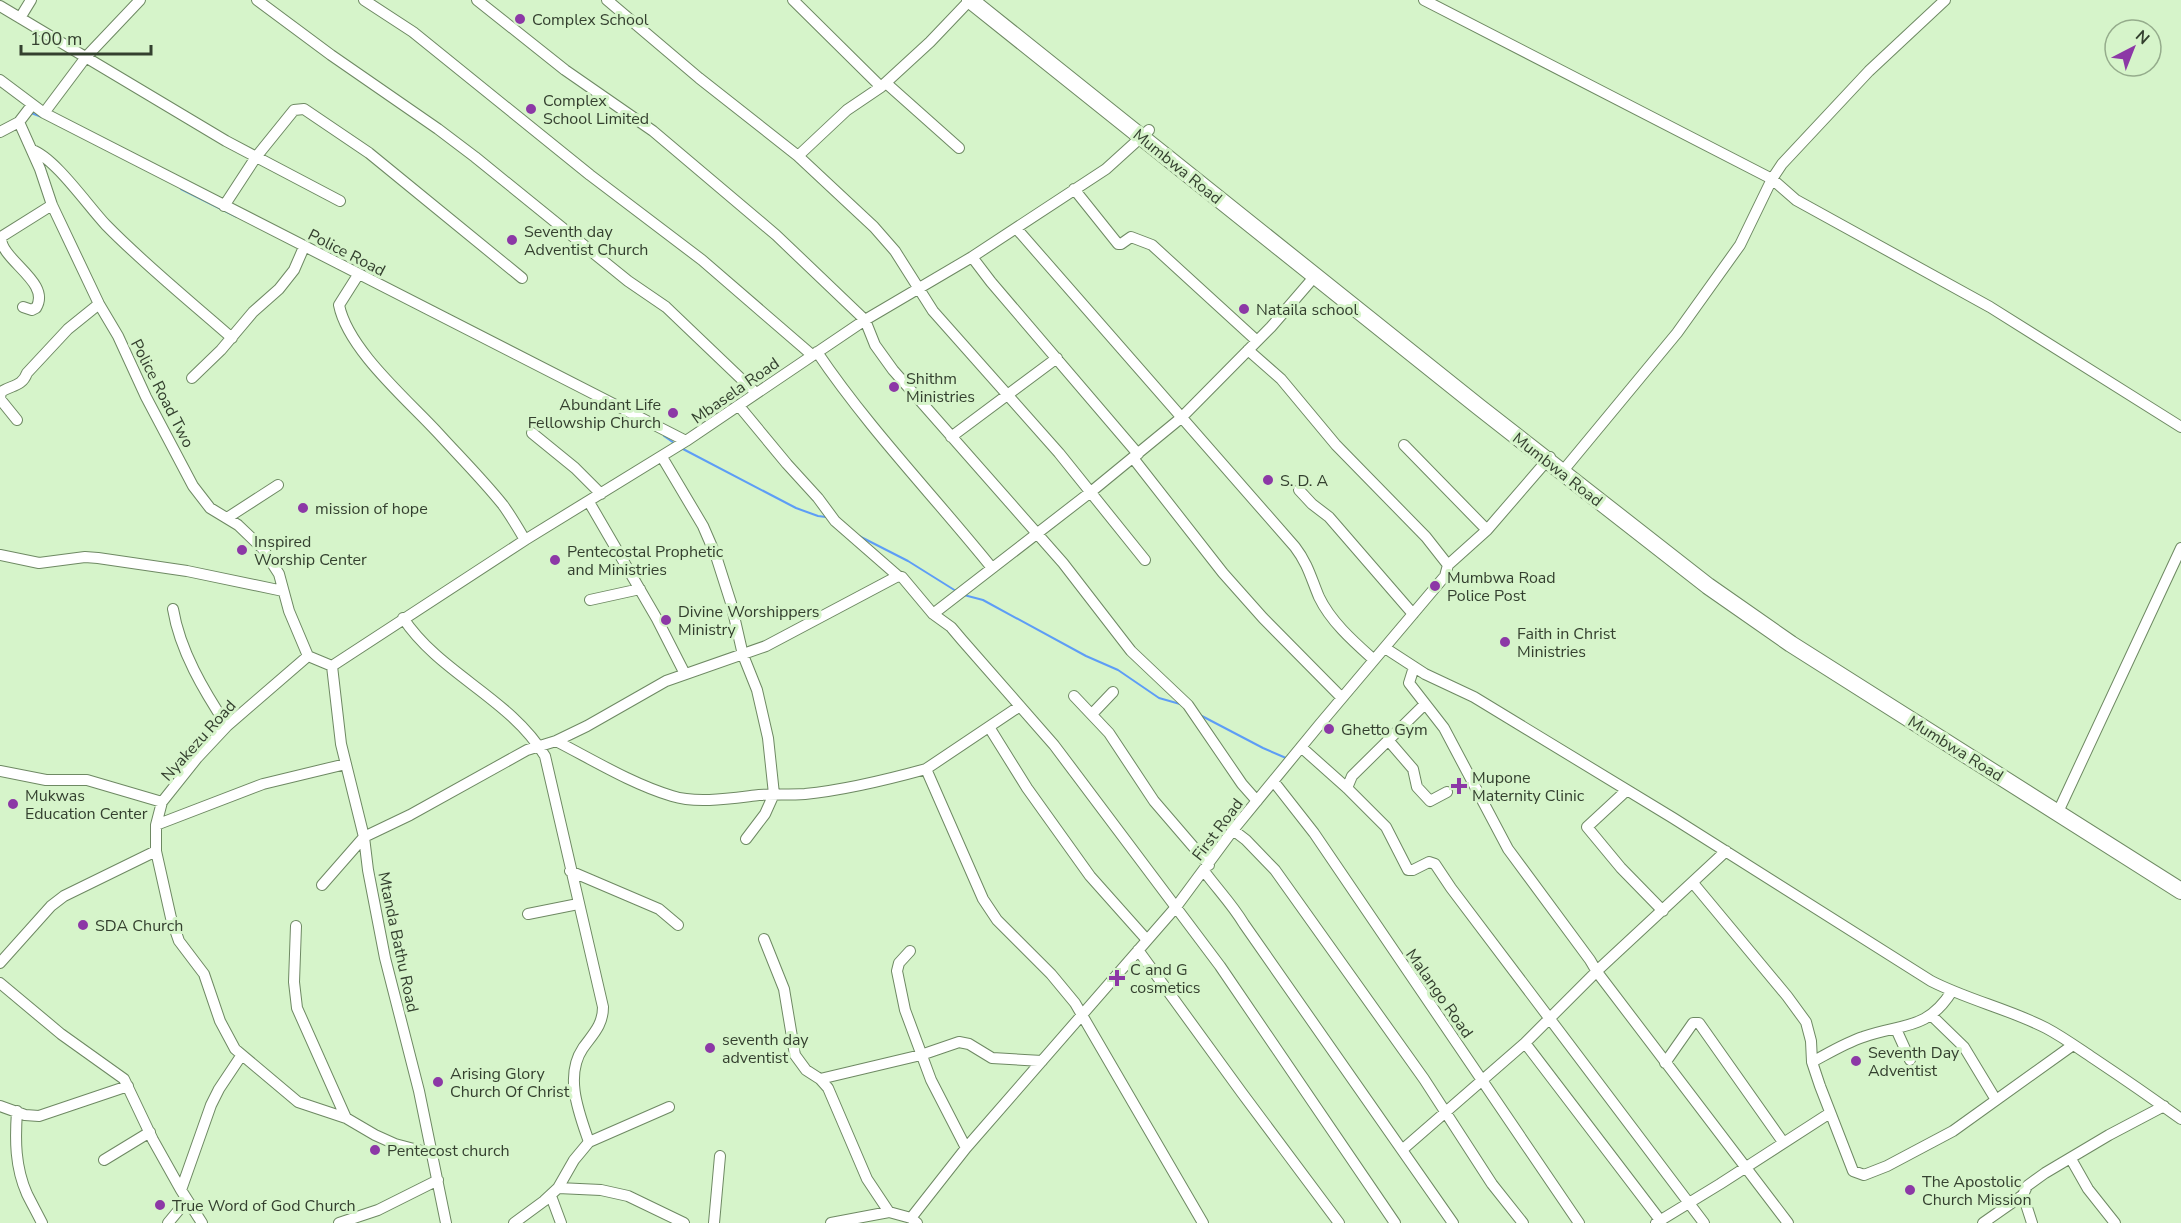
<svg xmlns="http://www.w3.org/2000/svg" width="2181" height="1223" viewBox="0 0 2181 1223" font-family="'Nunito Sans',sans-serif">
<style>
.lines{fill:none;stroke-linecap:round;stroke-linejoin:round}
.stream{stroke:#5d9df6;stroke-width:2}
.minor-casing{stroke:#6e8963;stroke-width:12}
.primary-casing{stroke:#6e8963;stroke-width:18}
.minor{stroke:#fff;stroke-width:10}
.primary{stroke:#fff;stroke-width:16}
.poi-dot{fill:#8c38a6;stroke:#d6f4ca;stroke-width:2}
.labels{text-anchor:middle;stroke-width:6;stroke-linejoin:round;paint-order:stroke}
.poi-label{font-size:16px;fill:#34402f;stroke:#d6f4ca;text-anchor:start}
.street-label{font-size:16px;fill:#34402f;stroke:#d6f4ca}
</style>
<rect width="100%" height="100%" fill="#d6f4ca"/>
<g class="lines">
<path class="stream" d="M31 113 42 117
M181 189 237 217
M664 436 674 443
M683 449 796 508 818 516 826 517
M859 536 908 561 956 591
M964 595 983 600 1086 656 1118 670 1159 698 1180 704
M1200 715 1263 748 1286 758"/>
<defs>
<path id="minor" d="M257 0 331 55 438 129 475 157 628 281 666 307 756 393
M364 0 413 32 590 175 702 260 812 355
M477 0 565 70 653 131 776 235 865 320 875 345 893 370 1063 563 1131 651 1188 705 1242 784 1257 801
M607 0 699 78 798 156 874 227 895 251 933 311 1059 453 1145 560
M793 0 881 87 930 42 970 0
M1424 0 1772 179 1796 200 1990 307 2181 427
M0 6 226 141 340 201
M20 18 31 0
M0 80 44 113 686 441
M886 83 959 148
M44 113 86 57 140 0
M19 122 40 169 52 205 99 304 118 336 146 397 193 486 210 508 238 525 263 549 279 574 289 611 308 656
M0 132 19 122 32 105
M32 150C55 158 88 206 106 225 145 265 190 301 232 338
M798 156 847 110 881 87
M1074 189 1118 244H1121L1131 237 1152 245 1257 341
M224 206 256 157 294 110 304 109 369 153 522 278
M1016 228 1295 547C1308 564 1311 578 1319 597 1331 622 1354 642 1374 660
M972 257 991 282 1138 454
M358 275 339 305C348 350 409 401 439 434 460 457 483 480 503 505 511 516 518 528 525 540
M23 307 32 310 36 308C52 282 0 260 1 237L52 205
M1248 350 1281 379 1336 445 1426 537 1448 565
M817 352C869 429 934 496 992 568
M192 378 221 350 253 312 279 289 294 270 304 247
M0 398 1 392C11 385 22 387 27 373L68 329 99 304
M0 399 17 420
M739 406 787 464 818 498 835 521 898 576 902 577 933 614 951 627 962 640 1054 745 1220 966 1395 1223
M532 433 575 468 601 494
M951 437 1057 358
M1404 445 1487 530
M662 457 703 526 716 556 731 603 743 655 757 690 768 738 774 794 765 814 746 839
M1133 458 1223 573 1263 618 1342 698
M1562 472 1677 333 1740 245 1772 179 1782 164 1869 71 1945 0
M1299 490 1312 504 1329 517 1413 614
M589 502 657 619 685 674
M227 518 278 485
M0 555 39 563 85 557 98 558 187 571 283 591
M590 600 640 589
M173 609C180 651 204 691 227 726
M933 614 1092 491 1181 418 1271 327 1315 276
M403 618C440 674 510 698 545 756L603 1007C603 1025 593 1034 583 1048 564 1076 579 1113 589 1142
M1385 648 1425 674 1474 697 1673 818 1931 981C1968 1000 2009 1009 2046 1028 2063 1037 2078 1048 2093 1058 2123 1078 2152 1098 2181 1119
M308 656 332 666
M332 666 525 540 686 441 865 320 972 257 1106 169 1149 130
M332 666 341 744 364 837 368 870 385 958 419 1091 446 1223
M1414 667 1409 683 1444 728 1508 849 1590 960 1597 972 1788 1223
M1074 696 1109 733 1154 801 1209 865
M1020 706 926 769 983 899 997 920 1051 974 1075 1003 1203 1223
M1092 714 1113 692
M989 727 1027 788 1090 876 1147 940
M1388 740 1413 769 1417 787 1430 801 1447 792
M556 741C593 760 632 784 672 796 697 804 733 798 759 795 774 794 789 795 805 794 846 790 886 780 926 769
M1301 747 1347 788 1386 827 1408 870H1413L1429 862 1435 864 1451 888 1704 1223
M0 771 46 780H87L162 802 197 758 227 726 308 656
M1274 782 1314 833 1579 1223
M1347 788 1352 776 1424 705
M1627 790 1587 827 1621 868 1663 911
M162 802 156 825V851L171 918 179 941 204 974 220 1021 235 1049 298 1102 346 1118 375 1135 395 1144 433 1154
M2058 812 2181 548
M156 825 263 784 346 764
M1233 830 1246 840 1275 870 1424 1079 1492 1184 1523 1223
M570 871 659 909 678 925
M1204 871C1218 890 1232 904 1244 924L1453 1223
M1693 883 1787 996 1806 1022 1811 1041 1812 1062 1820 1086 1853 1171 1864 1175 1887 1166 1953 1131 2073 1045
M322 885 364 837 410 815 527 750 556 741 587 726 666 681 766 646 898 576
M528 914 578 904
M296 926 294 982 297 1008 346 1118
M764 939 784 989 795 1055 806 1070 820 1079 828 1088 867 1179 889 1212
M1138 950 1242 1093 1339 1223
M910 951 899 963 897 971 905 1010 931 1080 966 1148
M0 963 51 906 64 896 156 851
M0 983 61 1034 124 1079 153 1140 181 1190 202 1223
M1932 1016 1964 1047 1996 1100
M1896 1029 1910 1060
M1525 1043 1660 1220
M1812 1062C1829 1053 1845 1043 1863 1037 1902 1023 1927 1031 1952 991
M1665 1063 1693 1023H1699L1783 1142
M820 1079 921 1055 959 1042 969 1044 992 1058 1042 1061
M0 1106 25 1115 39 1116 128 1086
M17 1111C15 1140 15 1167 27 1194 32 1204 37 1213 42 1223
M1402 1150 1525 1043 1600 968 1726 851
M2071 1159 2088 1189 2115 1223
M104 1160 150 1132
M558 1188 601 1190 628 1196 684 1223
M181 1190 211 1105 219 1089 241 1056
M2023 1195 2032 1223
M551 1196 561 1223
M168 1223 187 1200
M339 1223 378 1210 438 1180
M514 1223 544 1201 558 1188 574 1160 589 1142 669 1107
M714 1223 720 1156
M831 1223 889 1212 911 1218
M917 1223 911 1218 966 1148 1176 907 1233 830 1320 724 1445 576 1448 565 1487 530 1550 457
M1656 1223 1720 1184 1830 1113
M1983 1223 2023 1195 2027 1186 2045 1173 2109 1135 2164 1106"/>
<path id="primary" d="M970 0 1479 407 1708 586 1791 644 2181 891"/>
</defs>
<use href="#minor" class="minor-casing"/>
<use href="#primary" class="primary-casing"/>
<use href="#minor" class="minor"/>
<use href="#primary" class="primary"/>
</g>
<g class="poi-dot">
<circle cx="520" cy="19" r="6"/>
<circle cx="531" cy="109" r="6"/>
<circle cx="512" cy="240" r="6"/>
<circle cx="1244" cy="309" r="6"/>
<circle cx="894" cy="387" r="6"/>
<circle cx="673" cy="413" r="6"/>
<circle cx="1268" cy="480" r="6"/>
<circle cx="303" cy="508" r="6"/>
<circle cx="242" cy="550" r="6"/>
<circle cx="555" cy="560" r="6"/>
<circle cx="1435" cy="586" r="6"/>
<circle cx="666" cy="620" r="6"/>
<circle cx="1505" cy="642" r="6"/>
<circle cx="1329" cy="729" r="6"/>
<path d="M1456 777h6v6h6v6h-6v6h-6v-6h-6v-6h6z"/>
<circle cx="13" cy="804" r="6"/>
<circle cx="83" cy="925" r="6"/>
<path d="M1114 969h6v6h6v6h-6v6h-6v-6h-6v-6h6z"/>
<circle cx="710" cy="1048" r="6"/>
<circle cx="1856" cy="1061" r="6"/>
<circle cx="438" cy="1082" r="6"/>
<circle cx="375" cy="1150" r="6"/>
<circle cx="1910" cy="1190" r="6"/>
<circle cx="160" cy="1205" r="6"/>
</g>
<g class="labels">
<g class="poi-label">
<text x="532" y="25">Complex School</text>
<text x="543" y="106">Complex<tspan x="543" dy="18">School Limited</tspan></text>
<text x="524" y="237">Seventh day<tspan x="524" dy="18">Adventist Church</tspan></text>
<text x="1256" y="315">Nataila school</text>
<text x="906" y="384">Shithm<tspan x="906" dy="18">Ministries</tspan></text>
<text x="661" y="410" text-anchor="end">Abundant Life<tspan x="661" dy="18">Fellowship Church</tspan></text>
<text x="1280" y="486">S. D. A</text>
<text x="315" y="514">mission of hope</text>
<text x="254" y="547">Inspired<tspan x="254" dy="18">Worship Center</tspan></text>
<text x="567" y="557">Pentecostal Prophetic<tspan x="567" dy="18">and Ministries</tspan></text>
<text x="1447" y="583">Mumbwa Road<tspan x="1447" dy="18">Police Post</tspan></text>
<text x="678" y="617">Divine Worshippers<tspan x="678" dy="18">Ministry</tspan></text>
<text x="1517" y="639">Faith in Christ<tspan x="1517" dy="18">Ministries</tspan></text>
<text x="1341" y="735">Ghetto Gym</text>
<text x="1472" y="783">Mupone<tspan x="1472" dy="18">Maternity Clinic</tspan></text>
<text x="25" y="801">Mukwas<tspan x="25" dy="18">Education Center</tspan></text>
<text x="95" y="931">SDA Church</text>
<text x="1130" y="975">C and G<tspan x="1130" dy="18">cosmetics</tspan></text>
<text x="722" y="1045">seventh day<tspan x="722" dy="18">adventist</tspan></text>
<text x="1868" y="1058">Seventh Day<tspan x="1868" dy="18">Adventist</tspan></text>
<text x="450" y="1079">Arising Glory<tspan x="450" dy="18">Church Of Christ</tspan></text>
<text x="387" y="1156">Pentecost church</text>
<text x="1922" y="1187">The Apostolic<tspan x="1922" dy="18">Church Mission</tspan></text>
<text x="172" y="1211">True Word of God Church</text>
</g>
<g class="street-label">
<text transform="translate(1178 166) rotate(39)" y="6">Mumbwa Road</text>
<text transform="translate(347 252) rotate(27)" y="6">Police Road</text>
<text transform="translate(735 390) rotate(-35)" y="6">Mbasela Road</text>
<text transform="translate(163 393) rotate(63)" y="6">Police Road Two</text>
<text transform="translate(1558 469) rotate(38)" y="6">Mumbwa Road</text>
<text transform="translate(198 740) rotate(-48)" y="6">Nyakezu Road</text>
<text transform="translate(1956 748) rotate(32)" y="6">Mumbwa Road</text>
<text transform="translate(1217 829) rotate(-53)" y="6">First Road</text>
<text transform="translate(399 942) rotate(78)" y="6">Mtanda Bathu Road</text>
<text transform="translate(1440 993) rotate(55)" y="6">Malango Road</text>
</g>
</g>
<g transform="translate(2133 48) rotate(42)"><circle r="28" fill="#d6f4ca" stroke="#95ac8c" stroke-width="1.5"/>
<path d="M0-4.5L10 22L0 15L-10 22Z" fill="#8c38a6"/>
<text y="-9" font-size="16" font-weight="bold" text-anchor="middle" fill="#34402f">N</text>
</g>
<path d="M21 45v9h130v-9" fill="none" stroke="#34402f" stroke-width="3"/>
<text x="30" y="45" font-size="18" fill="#34402f" stroke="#d6f4ca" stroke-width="4.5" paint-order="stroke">100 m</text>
</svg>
